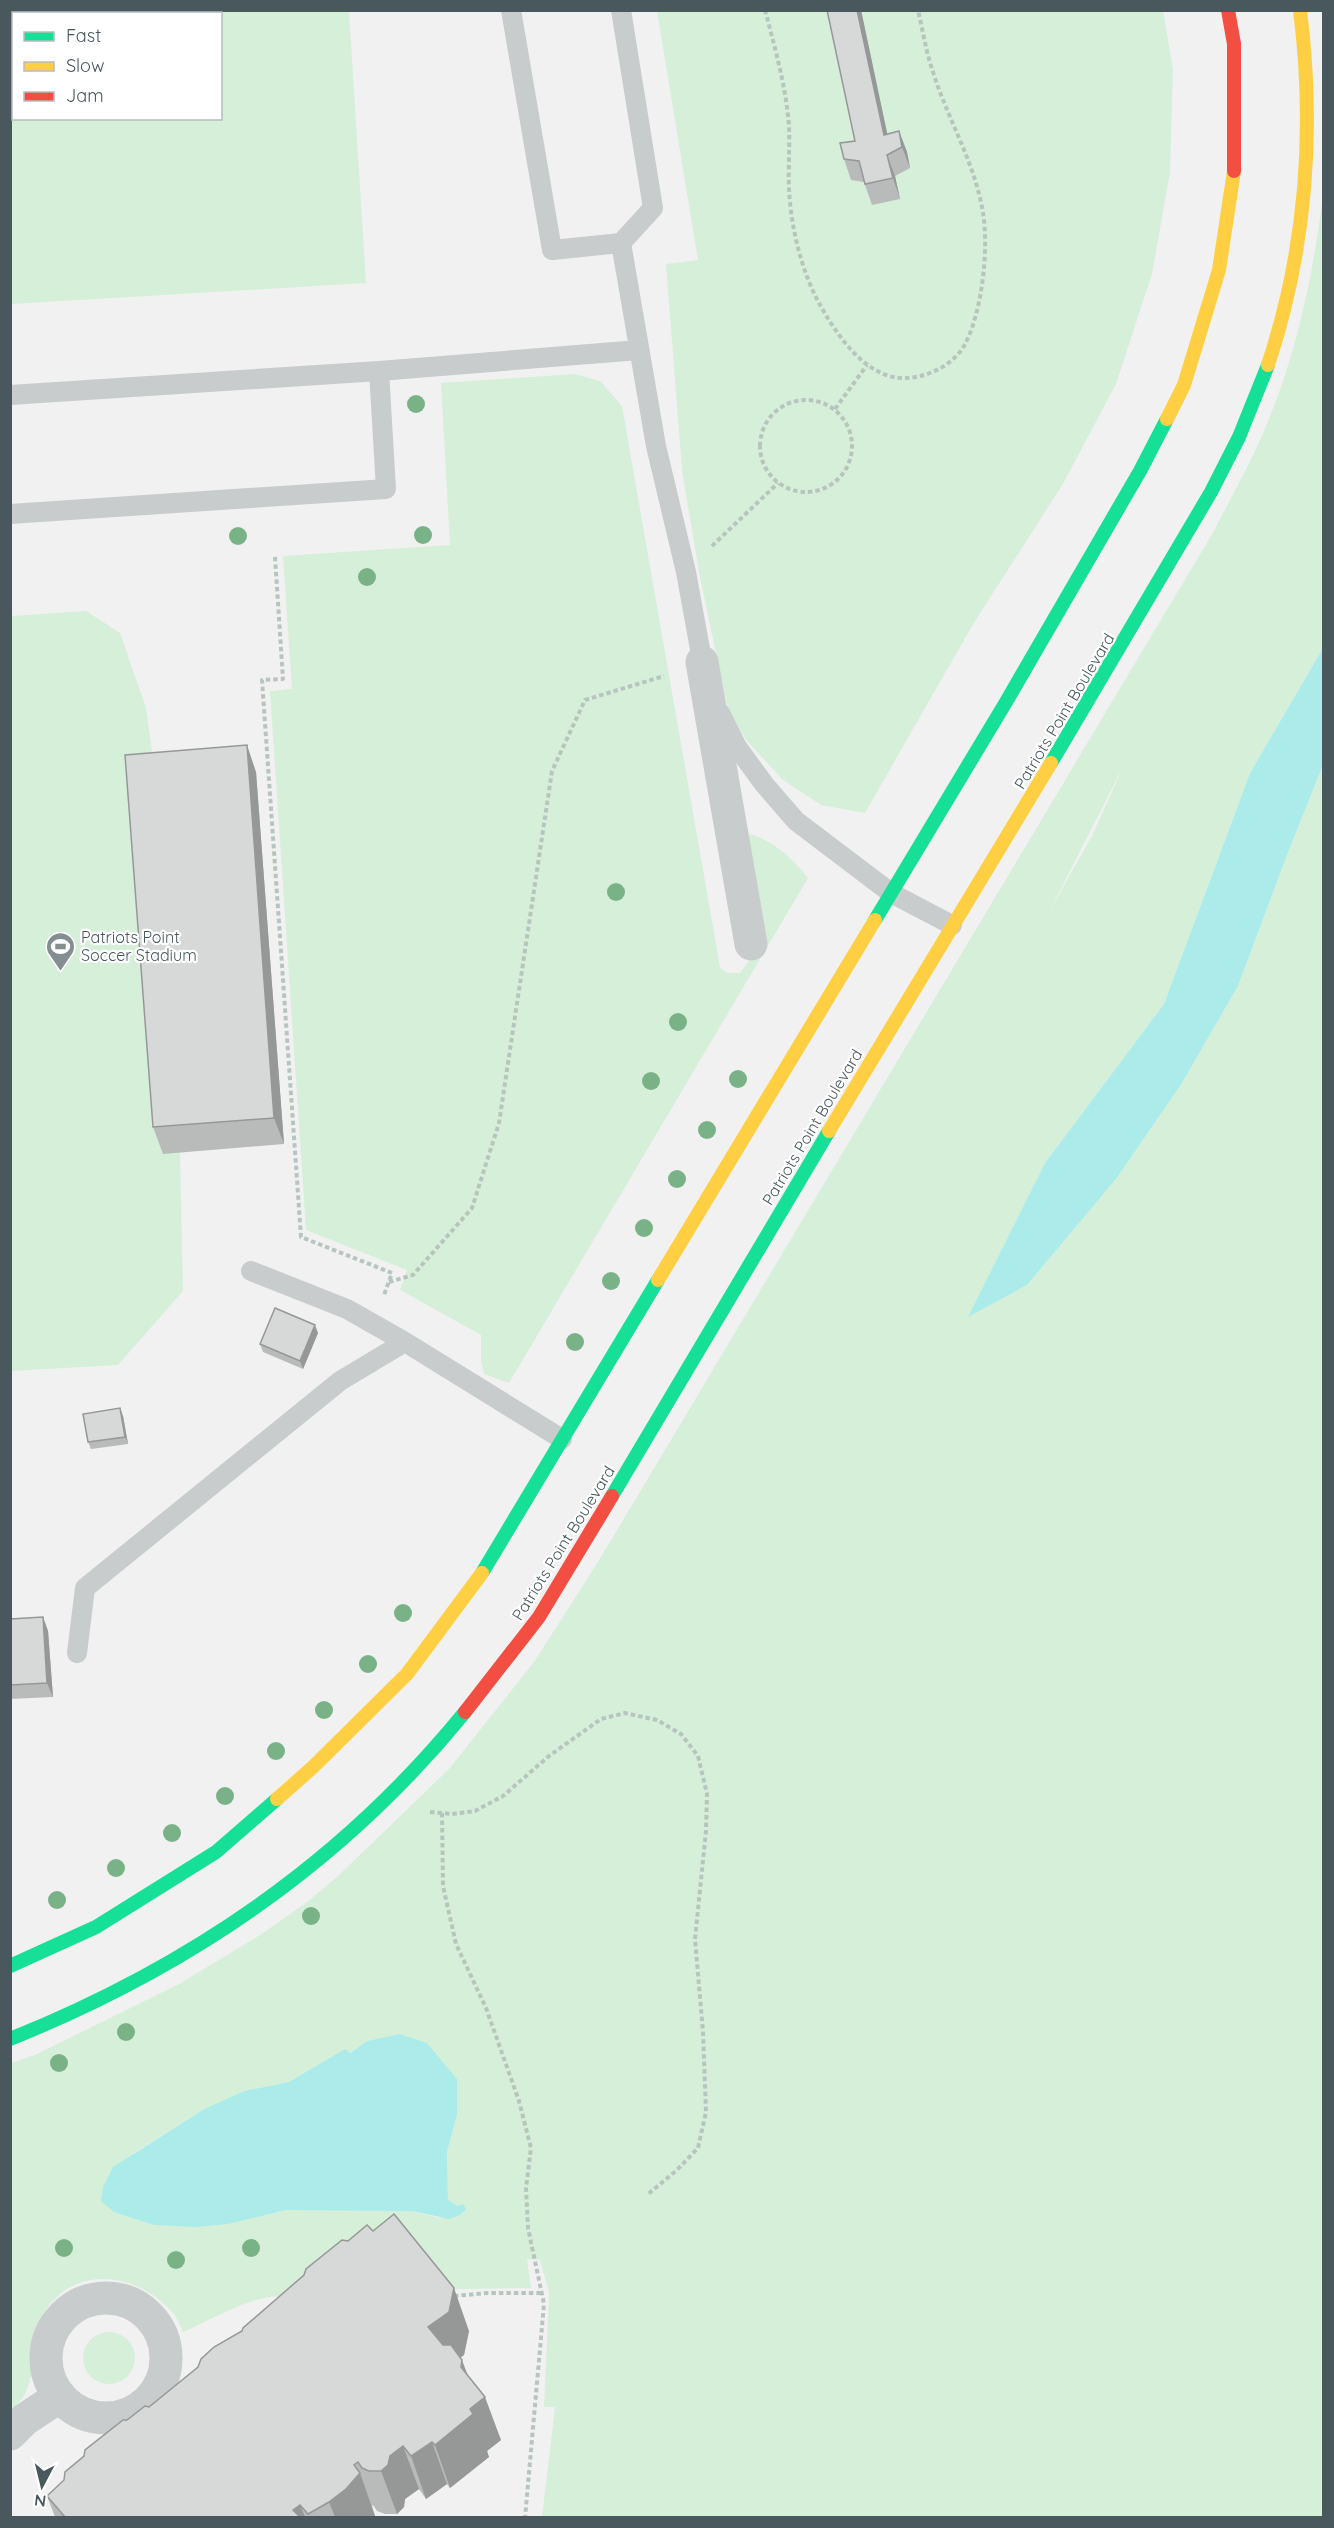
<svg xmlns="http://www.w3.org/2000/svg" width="1334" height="2528" viewBox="0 0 1334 2528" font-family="Quicksand,sans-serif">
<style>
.green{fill:#d6efd9;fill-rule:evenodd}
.water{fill:#abeceb}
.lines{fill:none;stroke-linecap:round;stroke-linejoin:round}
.path{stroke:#b8c5be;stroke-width:4;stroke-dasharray:4.5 3;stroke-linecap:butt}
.lane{stroke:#c8cccd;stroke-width:20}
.street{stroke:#c8cccd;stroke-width:33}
.fast{stroke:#16e098;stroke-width:14}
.slow{stroke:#ffcf43;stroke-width:14}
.jam{stroke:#f24e42;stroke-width:14}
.tree{fill:#7ab288}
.wall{fill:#b9bbbb}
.shaded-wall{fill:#969898}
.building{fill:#d7d9d9;stroke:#969898;stroke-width:1.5}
.labels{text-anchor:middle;stroke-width:4.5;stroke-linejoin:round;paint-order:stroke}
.street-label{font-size:16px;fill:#48585d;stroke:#fff}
.poi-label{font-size:16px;fill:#48585d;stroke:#fff;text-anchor:start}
</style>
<rect width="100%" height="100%" fill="#f1f1f1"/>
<path class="green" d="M11 10 349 11 366 283 11 304ZM14 14H220V118H14Z
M657 11H1163L1173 69 1170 172 1152 274 1116 384 1064 482 972 626 865 813 821 805 783 780 747 741 728 710 700 577 682 471 666 264 698 260Z
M1323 195V648L1250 773 1164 1004 1045 1163 969 1316 1027 1285 1116 1179 1182 1083 1238 986 1289 850 1323 765V2517H542L555 2407H544L549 2293 540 2260 527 2259 531 2288 457 2289 446 2292 291 2297C255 2292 216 2318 183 2332 180 2325 177 2317 172 2312 137 2272 72 2263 43 2315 40 2321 34 2329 33 2335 30 2348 34 2364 35 2377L30 2378C28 2391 22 2402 11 2409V2063L35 2055 179 1984 260 1935 306 1903 337 1877 449 1769 534 1662 601 1557 1214 531C1230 499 1249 466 1263 433 1296 357 1313 277 1323 195ZM1123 767 1092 836 1049 912ZM399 2034 457 2115 447 2152 448 2201 459 2206 440 2218 412 2211 339 2209 286 2210 258 2216 132 2154 204 2109 244 2091 289 2082 345 2050 349 2053 367 2041Z
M575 374 600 381 622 406 720 967 727 973H740L762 943 745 842 749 834C773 840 793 859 808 878L509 1383 484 1374 481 1361V1335L400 1290 407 1270 306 1230 270 691 292 689 283 556 450 545 441 383Z
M86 611 120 633 146 708 156 780 163 1153 180 1152 183 1291 118 1365 11 1371V616Z
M83 2358a26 26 0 1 1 52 0a26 26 0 1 1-52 0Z"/>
<path class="water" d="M1323 648V765L1289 850 1238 986 1182 1083 1116 1179 1027 1285 968 1317 1045 1163 1164 1004 1250 773Z
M399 2034 427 2043 457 2079V2115L447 2152 448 2200 458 2206 463 2204 466 2209 460 2215 449 2219 412 2211 286 2210 228 2224 196 2227 154 2225 114 2212 101 2201 103 2187 113 2167 204 2109 244 2091 289 2082 345 2049 350 2053 367 2041Z"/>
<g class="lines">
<path class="path" d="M765 10C775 48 786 87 789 126 790 147 788 168 789 189 791 227 801 270 819 303 836 334 867 381 907 378 928 377 953 365 964 346 982 314 989 249 983 213 975 163 948 120 933 72 926 52 923 31 918 10
M760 446a46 46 0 1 1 92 0a46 46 0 1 1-92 0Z
M835 409 867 365
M712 546 778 483
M275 557 283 679 262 680 301 1237 392 1273 384 1295
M389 1282 413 1275 472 1208 499 1123 552 771 585 700 664 676
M430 1812 452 1814 475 1811 503 1796 549 1756 601 1719 625 1713 657 1720 681 1734 698 1756 707 1794 706 1831 695 1939 703 2032 706 2112 698 2148 677 2170 647 2195
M442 1813 443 1886 456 1944 486 2008 519 2101 531 2148 526 2188 528 2228 544 2304 525 2518
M454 2296 488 2293H542"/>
<path class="lane" d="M511 10 552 250 621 243
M621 10 653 208 621 243 656 446 686 572 704 671
M10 395 379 371 639 350
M10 514 386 489 379 371
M720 713 737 747 764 784 796 821 891 893 952 925
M251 1271 347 1309 405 1342 562 1439
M77 1653 85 1588 340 1381 405 1342"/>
<path class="street" d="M702 662 751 944
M46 2358a60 60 0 1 1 120 0a60 60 0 1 1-120 0Z
M10 2434 24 2420 60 2396"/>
<path class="fast" d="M1051 763 1211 492 1239 437 1268 365
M875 920 1006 702 1140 471 1167 419
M612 1496 829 1131
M482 1573 658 1280
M10 1966 96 1927 216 1852 277 1799
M10 2039C189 1967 342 1863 465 1712"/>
<path class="slow" d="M1268 365C1306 250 1315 130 1300 10
M1167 419 1184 385 1219 270 1234 171
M829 1131 1051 763
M658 1280 875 920
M277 1799 313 1767 407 1674 482 1573"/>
<path class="jam" d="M1228 10 1234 44V171
M465 1712 539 1617 612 1496"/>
</g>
<g class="tree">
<circle cx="416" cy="404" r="9"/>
<circle cx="423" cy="535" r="9"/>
<circle cx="238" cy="536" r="9"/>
<circle cx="367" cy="577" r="9"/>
<circle cx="616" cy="892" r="9"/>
<circle cx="678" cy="1022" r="9"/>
<circle cx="738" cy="1079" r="9"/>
<circle cx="651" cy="1081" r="9"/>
<circle cx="707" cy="1130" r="9"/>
<circle cx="677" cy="1179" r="9"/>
<circle cx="644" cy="1228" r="9"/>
<circle cx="611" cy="1281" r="9"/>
<circle cx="575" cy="1342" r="9"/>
<circle cx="403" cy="1613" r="9"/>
<circle cx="368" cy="1664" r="9"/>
<circle cx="324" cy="1710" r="9"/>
<circle cx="276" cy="1751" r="9"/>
<circle cx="225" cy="1796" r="9"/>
<circle cx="172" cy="1833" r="9"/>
<circle cx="116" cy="1868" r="9"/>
<circle cx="57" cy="1900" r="9"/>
<circle cx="311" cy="1916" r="9"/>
<circle cx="126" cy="2032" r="9"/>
<circle cx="59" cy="2063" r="9"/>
<circle cx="64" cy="2248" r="9"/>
<circle cx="251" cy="2248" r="9"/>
<circle cx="176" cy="2260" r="9"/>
</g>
<path class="wall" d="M827 10H861L887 134 899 131 907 152 910 168 895 176 900 199 872 205 864 182 851 180 844 159 855 141Z
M256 772 284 1144 163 1154 153 1127Z
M318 1333 303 1369 263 1352 260 1344Z
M123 1416 128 1444 91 1449 88 1442Z
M43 1617 48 1631 53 1697 10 1699V1619Z
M469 2331 464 2355 460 2358 468 2376 501 2440 487 2451 489 2457 450 2488 447 2484 426 2499 419 2489 405 2499 404 2507 397 2514H385L377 2511 373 2505 372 2506 375 2516 374 2517H55L47 2496 64 2480 84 2456 127 2420 149 2407Z"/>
<path class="shaded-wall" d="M857 10H861L892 156 884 135Z
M899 131 907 152 910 168 902 147Z
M887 155 895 176 900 199 893 178Z
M247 745 256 772 284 1144 274 1118Z
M315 1325 318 1333 303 1369 300 1361Z
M120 1408 123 1416 128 1444 125 1437Z
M43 1617 48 1631 53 1697 47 1683Z
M454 2288 469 2331 464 2355 443 2370 428 2327Z
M462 2360 478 2403 485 2397 501 2440 487 2451 489 2457 450 2488 435 2445 470 2409 461 2367Z
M432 2442 447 2484 426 2499 411 2456Z
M403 2446 419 2489 405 2499 404 2507 397 2514 381 2471 390 2456Z
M360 2473 375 2516 374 2517H335L329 2502Z
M300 2505 305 2517H296L293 2510Z"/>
<path class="building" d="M827 10H857L884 135 899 131 902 147 887 155 893 178 865 184 859 161 844 159 840 143 855 141Z
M247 745 274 1118 153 1127 125 755Z
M275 1308 315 1325 300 1361 260 1344Z
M120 1408 125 1437 88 1442 83 1414Z
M43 1617 47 1683 10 1685V1619Z
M394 2214 454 2288 449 2312 428 2327 443 2345H451L462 2360 461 2367 485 2397 470 2409 473 2414 435 2445 432 2442 411 2456 403 2446 390 2456 388 2465 381 2471H369L362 2468 358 2462 354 2465 360 2473 346 2489 329 2502 308 2514 300 2505 293 2510 300 2517H65L47 2496 64 2480 65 2472 84 2456 85 2450 123 2420H127L145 2406 149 2407 198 2367 201 2359 214 2347 242 2331 243 2328 304 2275 306 2269 342 2240 348 2241 367 2225 373 2231Z"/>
<defs>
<symbol id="stadium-pin" viewBox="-11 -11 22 30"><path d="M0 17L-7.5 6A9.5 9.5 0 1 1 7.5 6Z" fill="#838e91" stroke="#fff"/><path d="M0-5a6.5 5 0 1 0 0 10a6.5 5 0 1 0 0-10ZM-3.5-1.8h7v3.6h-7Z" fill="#fff"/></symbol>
</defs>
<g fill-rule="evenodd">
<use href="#stadium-pin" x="44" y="930" width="33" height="45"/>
</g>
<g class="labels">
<g class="street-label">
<text transform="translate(1064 711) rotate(-59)" y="6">Patriots Point Boulevard</text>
<text transform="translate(812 1127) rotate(-59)" y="6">Patriots Point Boulevard</text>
<text transform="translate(563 1543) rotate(-58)" y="6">Patriots Point Boulevard</text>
</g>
<g class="poi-label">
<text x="81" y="943">Patriots Point<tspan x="81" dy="18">Soccer Stadium</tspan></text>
</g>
</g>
<rect width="1334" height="2528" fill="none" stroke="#48585d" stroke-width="24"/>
<rect x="12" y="12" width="210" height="108" fill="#ffffff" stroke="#b6bcbe" stroke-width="1.5"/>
<rect x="24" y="32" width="30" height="9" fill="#16e098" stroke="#b6bcbe" stroke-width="1.5"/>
<text x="66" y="42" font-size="18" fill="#48585d">Fast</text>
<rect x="24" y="62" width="30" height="9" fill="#ffcf43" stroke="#b6bcbe" stroke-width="1.5"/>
<text x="66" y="72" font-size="18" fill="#48585d">Slow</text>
<rect x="24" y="92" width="30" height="9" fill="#f24e42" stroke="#b6bcbe" stroke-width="1.5"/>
<text x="66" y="102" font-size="18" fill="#48585d">Jam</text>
<g transform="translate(42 2486) rotate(187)" stroke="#ffffff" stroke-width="4.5" paint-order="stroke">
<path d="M0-4.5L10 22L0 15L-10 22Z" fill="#48585d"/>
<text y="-9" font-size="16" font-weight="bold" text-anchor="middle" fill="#48585d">N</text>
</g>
</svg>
